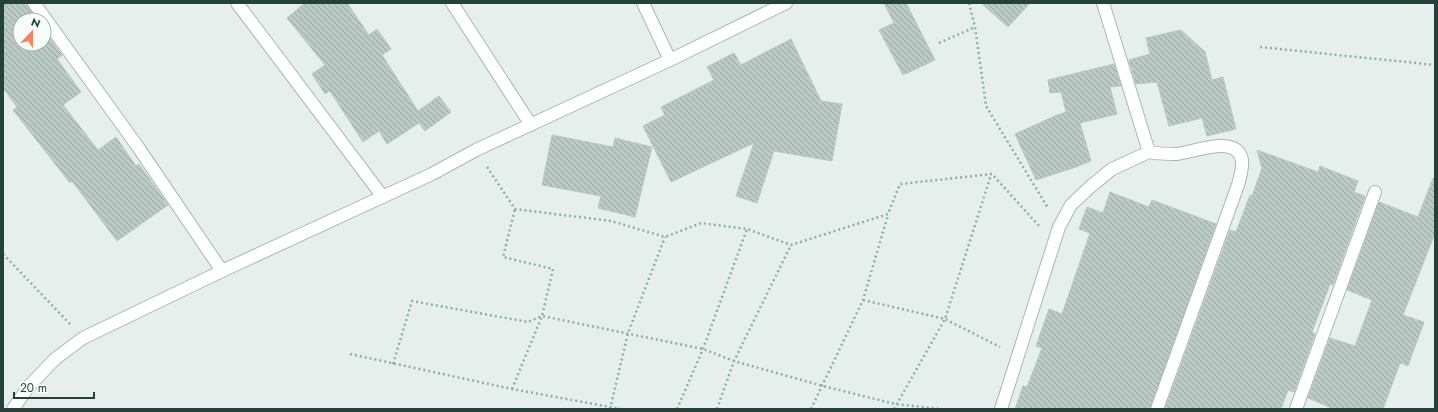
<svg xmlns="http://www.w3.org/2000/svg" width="1438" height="412" viewBox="0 0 1438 412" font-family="Jost,sans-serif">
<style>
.building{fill:url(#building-back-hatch);stroke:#b8c9c2}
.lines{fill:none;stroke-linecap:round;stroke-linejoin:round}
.minor-casing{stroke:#a8b8b2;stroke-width:14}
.path{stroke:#86b3a5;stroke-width:2.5;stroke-dasharray:2 3;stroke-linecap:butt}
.minor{stroke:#fff;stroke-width:12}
</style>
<defs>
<pattern id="building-back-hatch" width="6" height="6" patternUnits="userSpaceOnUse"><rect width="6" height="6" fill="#bbcac4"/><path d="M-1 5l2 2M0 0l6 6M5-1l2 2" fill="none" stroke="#98a6a0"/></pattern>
</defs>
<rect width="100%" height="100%" fill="#e6efeb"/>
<path class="building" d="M3 3H27L28 7 37 20H20V44H44V30L62 55 57 59 81 92 63 105 98 150 116 137 136 166 139 164 168 205 117 241 72 181 70 183 13 110 17 107 3 88Z
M305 3H347L369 35 377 29 391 49 382 55 418 111 439 96 451 112 425 131 419 123 387 144 379 131 363 142 330 91 325 94 312 74 325 65 287 18Z
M884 3H906L935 60 903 75 879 30 894 23Z
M981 3H1030L1008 27Z
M1181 30 1205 52 1212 80 1223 77 1236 129 1207 136 1202 118 1169 126 1157 82 1136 84 1129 60 1150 54 1146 38Z
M791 39 821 101 842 104 832 161 774 151 757 203 736 196 754 143 671 182 643 126 665 115 661 107 714 80 707 67 734 53 741 65Z
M1114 64 1121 86 1110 87 1117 114 1080 123 1091 161 1076 167 1036 180 1015 134 1057 115 1066 112 1061 92 1050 93 1048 80Z
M552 135 613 147 615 138 652 147 635 217 598 208 601 196 542 185Z
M1257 150 1318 172 1320 166 1358 181 1354 192 1365 196 1333 285 1330 284 1312 332 1315 334 1294 392 1288 390 1281 409H1165L1230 230 1236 232 1250 195 1252 196 1262 168Z
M1433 178H1435V233L1403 315 1424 322 1408 366 1400 363 1383 409H1334L1308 398 1330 338 1355 346 1372 300 1347 290 1379 202 1418 217Z
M1110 192 1149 207 1152 200 1216 224 1150 409H1015L1023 386 1027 387 1042 348 1036 346 1049 309 1062 314 1090 233 1079 229 1087 207 1103 213Z"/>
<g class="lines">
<defs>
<path id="minor" d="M34 3 138 147 222 271
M237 3 383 197
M452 3 531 125
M643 3 670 60
M1103 3 1149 152C1159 154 1167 154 1177 154 1194 152 1237 134 1242 160 1243 167 1240 178 1238 185L1157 409
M13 409 29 386 55 359 83 338 222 271 432 174 476 150 670 60 786 3
M1001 409 1059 227 1071 205 1090 187 1112 169 1149 152
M1296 409 1375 192"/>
</defs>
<use href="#minor" class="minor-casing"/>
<path class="path" d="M969 3 975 27 986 106 1048 208
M939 43 975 27
M1260 47 1435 65
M487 167 515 209 611 221 665 237 701 223 747 229 791 245 888 214 900 184 992 174 1039 226
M3 254 70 324
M863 300 945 319 1000 347
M350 354 512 389 621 409
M393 364 412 301 528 322 542 316 703 349 734 361 823 386 895 404 941 409
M512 389 542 316 553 269 503 257 515 209
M610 409 628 333 665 237
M677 409 703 349 747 229
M717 409 734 361 791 245
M811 409 863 300 888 215
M894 409 945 319 991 175"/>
<use href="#minor" class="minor"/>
</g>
<rect width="1438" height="412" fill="none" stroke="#24423a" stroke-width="8"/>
<g transform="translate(32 32) rotate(22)"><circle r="19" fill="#f7fbf9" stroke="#a3b1ad"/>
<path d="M0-3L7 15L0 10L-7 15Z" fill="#f4845f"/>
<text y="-6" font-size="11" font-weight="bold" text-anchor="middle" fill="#24423a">N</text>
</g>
<path d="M14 392v6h80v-6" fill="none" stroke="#24423a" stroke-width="2"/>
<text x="20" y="392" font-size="12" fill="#24423a" stroke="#f7fbf9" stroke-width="3" paint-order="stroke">20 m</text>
</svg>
